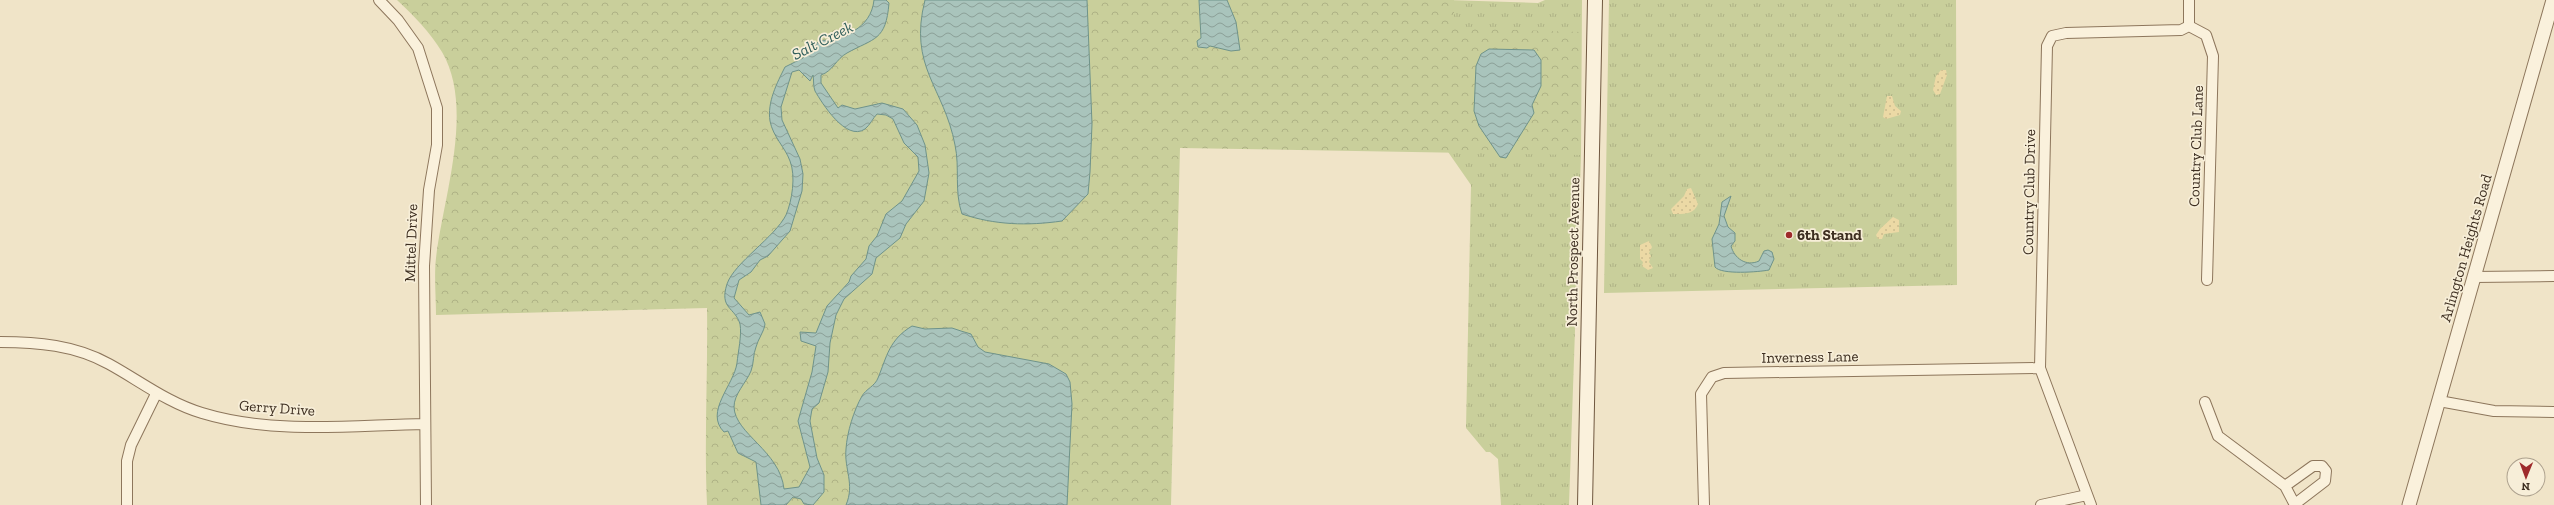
<svg xmlns="http://www.w3.org/2000/svg" width="2554" height="505" viewBox="0 0 2554 505" font-family="'Zilla Slab',serif">
<style>
.grass{fill:url(#grass-tufts)}
.sand{fill:url(#sand-dots)}
.park{fill:url(#park-crowns)}
.water{fill:url(#water-waves);stroke:#6f938a;fill-rule:evenodd}
.lines{fill:none;stroke-linecap:round;stroke-linejoin:round}
.minor-casing{stroke:#8d765c;stroke-width:12}
.tertiary-casing{stroke:#8d765c;stroke-width:15}
.secondary-casing{stroke:#6f573f;stroke-width:16}
.minor{stroke:#faf1dc;stroke-width:10}
.tertiary{stroke:#faf1dc;stroke-width:13}
.secondary{stroke:#faf1dc;stroke-width:14}
.poi-dot{fill:#9e2a2b;stroke:#f7eed8;stroke-width:1.5}
.labels{text-anchor:middle;stroke-width:3.5;stroke-linejoin:round;paint-order:stroke}
.street-label{font-size:15px;fill:#3d2e20;stroke:#f7eed8}
.poi-label{font-size:15px;font-weight:bold;fill:#3d2e20;stroke:#f7eed8;text-anchor:start}
.water-label{font-size:16px;font-style:italic;fill:#2f5d5a;stroke:#f7eed8}
</style>
<defs>
<pattern id="grass-tufts" width="24" height="20" patternUnits="userSpaceOnUse"><rect width="24" height="20" fill="#c9cf9b"/><path d="M3 7l-1-3M5 7V3M7 7l1-3M15 17l-1-3M17 17v-4M19 17l1-3" fill="none" stroke="#aeb285"/></pattern>
<pattern id="sand-dots" width="8" height="8" patternUnits="userSpaceOnUse"><rect width="8" height="8" fill="#ecd9a5"/><path d="M2 2h.1M6 6h.1" fill="none" stroke="#cbbb8e" stroke-width="1.8" stroke-linecap="round"/></pattern>
<pattern id="park-crowns" width="20" height="18" patternUnits="userSpaceOnUse"><rect width="20" height="18" fill="#c9cf9b"/><path d="M2 6a3 3 0 1 1 6 0M12 15a3 3 0 1 1 6 0" fill="none" stroke="#aeb285"/></pattern>
<pattern id="water-waves" width="16" height="10" patternUnits="userSpaceOnUse"><rect width="16" height="10" fill="#a9c4bc"/><path d="M0 5q4-4 8 0t8 0" fill="none" stroke="#8ba098"/></pattern>
</defs>
<rect width="100%" height="100%" fill="#f0e4c8"/>
<path class="grass" d="M1447 0 1538 3 1545 0H1582L1581 155 1569 505H1501L1498 459 1490 452H1486L1466 428 1471 185 1446 149Z
M1609 0H1956L1957 285 1604 293Z"/>
<path class="sand" d="M1941 70H1946L1947 75 1940 94 1936 95 1933 90 1936 76Z
M1887 96H1892L1895 106 1901 111 1900 115 1886 119 1883 117Z
M1691 188 1698 204C1694 215 1683 214 1673 214L1671 209 1684 196 1687 189Z
M1893 217 1899 220V232L1884 234 1882 239H1878L1876 235 1880 229Z
M1649 241 1652 247 1649 253 1651 256 1649 262 1653 268 1648 270 1642 266 1643 262 1640 259V245Z"/>
<path class="park" d="M397 0H1454V28L1581 32V155L1180 148 1171 505H707C704 439 708 374 707 308L436 315C436 297 434 276 436 258 443 198 475 108 442 52 430 32 414 16 397 0Z"/>
<path class="water" d="M874 0H886L889 3C886 41 874 38 847 53 836 59 833 71 821 75V83L838 108 842 105 855 109 882 103 903 109 917 125 925 145 929 173 924 201 906 224 900 238 876 258 872 274 844 299 836 315 830 343 828 372 819 403 812 409 810 421 817 458 824 475V492L813 505 804 504 801 499 793 497 786 505H761L756 462 738 453 728 431 724 432C704 412 734 385 737 363 738 352 742 335 740 324 735 307 719 309 727 284 734 263 775 237 786 215 792 201 796 176 790 161 785 147 773 137 770 121 767 102 777 83 785 67L803 58 819 41C843 39 871 29 874 0ZM799 70 810 81 813 75C814 80 813 86 815 91 822 103 846 142 865 129 870 125 873 118 877 114L886 115 893 119 904 143 918 157 919 171 902 201 886 214 877 236 869 246 866 259 851 276 849 282 827 306 816 333 800 332 801 341 816 346 812 372 798 421 810 467 799 487 784 489C780 451 735 434 734 407 734 394 746 383 751 371 754 363 753 354 756 347 758 339 764 332 765 324L760 312 749 315 734 298 739 280 751 272 760 260 768 256 790 231 802 191 803 174 800 159 782 120 781 107 792 72Z
M925 0H1087L1092 124 1090 172 1088 194 1062 221C1027 226 995 225 962 214 954 191 960 168 955 145 944 87 908 67 925 0Z
M1199 0H1227L1236 22 1240 50 1231 51 1210 46 1207 48 1198 47 1197 41 1201 38Z
M1489 49 1534 50 1541 60V86L1532 105 1534 113 1506 158 1500 157 1479 126 1474 111 1476 66 1481 54Z
M1731 196 1724 216 1728 227 1735 233V241L1731 246C1734 258 1746 267 1759 261L1764 251 1768 250 1772 252 1774 259 1769 270C1759 272 1721 275 1715 267L1712 239 1719 224 1722 202Z
M912 326 925 329 952 328 961 331 971 334 978 347 985 352 1049 364 1066 374 1070 382 1072 404 1067 505H846C855 484 844 469 846 449 847 432 854 410 862 396 866 389 875 386 878 378 887 356 889 340 912 326Z"/>
<g class="lines">
<defs>
<path id="minor" d="M379 0 398 20 418 48 437 108V145L429 190 424 266 426 505
M2189 26 2206 35 2213 56 2207 280
M2474 277 2554 276
M0 342C37 342 75 345 109 364 140 381 168 403 202 413 274 435 352 425 425 424
M2439 401 2494 411 2554 412
M2205 402 2218 436 2285 486 2295 505
M2285 486 2313 466H2322L2326 471 2325 481 2295 504
M127 505V461L131 445 156 394
M1704 505 1701 394 1712 377 1724 373 2040 368
M2041 505 2087 495
M2091 505 2040 368 2047 46 2052 36 2066 33 2181 30 2189 26V0"/>
<path id="tertiary" d="M2409 505 2553 0"/>
<path id="secondary" d="M1585 505 1595 0"/>
</defs>
<use href="#minor" class="minor-casing"/>
<use href="#tertiary" class="tertiary-casing"/>
<use href="#secondary" class="secondary-casing"/>
<use href="#minor" class="minor"/>
<use href="#tertiary" class="tertiary"/>
<use href="#secondary" class="secondary"/>
</g>
<circle class="poi-dot" cx="1789" cy="235" r="4"/>
<g class="labels">
<g class="street-label">
<text transform="translate(2196 146) rotate(-88)" y="5">Country Club Lane</text>
<text transform="translate(2029 192) rotate(-89)" y="5">Country Club Drive</text>
<text transform="translate(411 243) rotate(-88)" y="5">Mittel Drive</text>
<text transform="translate(2466 248) rotate(-74)" y="5">Arlington Heights Road</text>
<text transform="translate(1573 252) rotate(-89)" y="5">North Prospect Avenue</text>
<text transform="translate(1810 357) rotate(-1)" y="5">Inverness Lane</text>
<text transform="translate(277 408) rotate(4)" y="5">Gerry Drive</text>
</g>
<g class="poi-label">
<text x="1797" y="240">6th Stand</text>
</g>
<g class="water-label">
<text transform="translate(822 40) rotate(-27)" y="6">Salt Creek</text>
</g>
</g>
<g transform="translate(2526 477) rotate(181)"><circle r="19" fill="#f7eed8" stroke="#ada18e"/>
<path d="M0-3L7 15L0 10L-7 15Z" fill="#9e2a2b"/>
<text y="-6" font-size="11" font-weight="bold" text-anchor="middle" fill="#3d2e20">N</text>
</g>
</svg>
